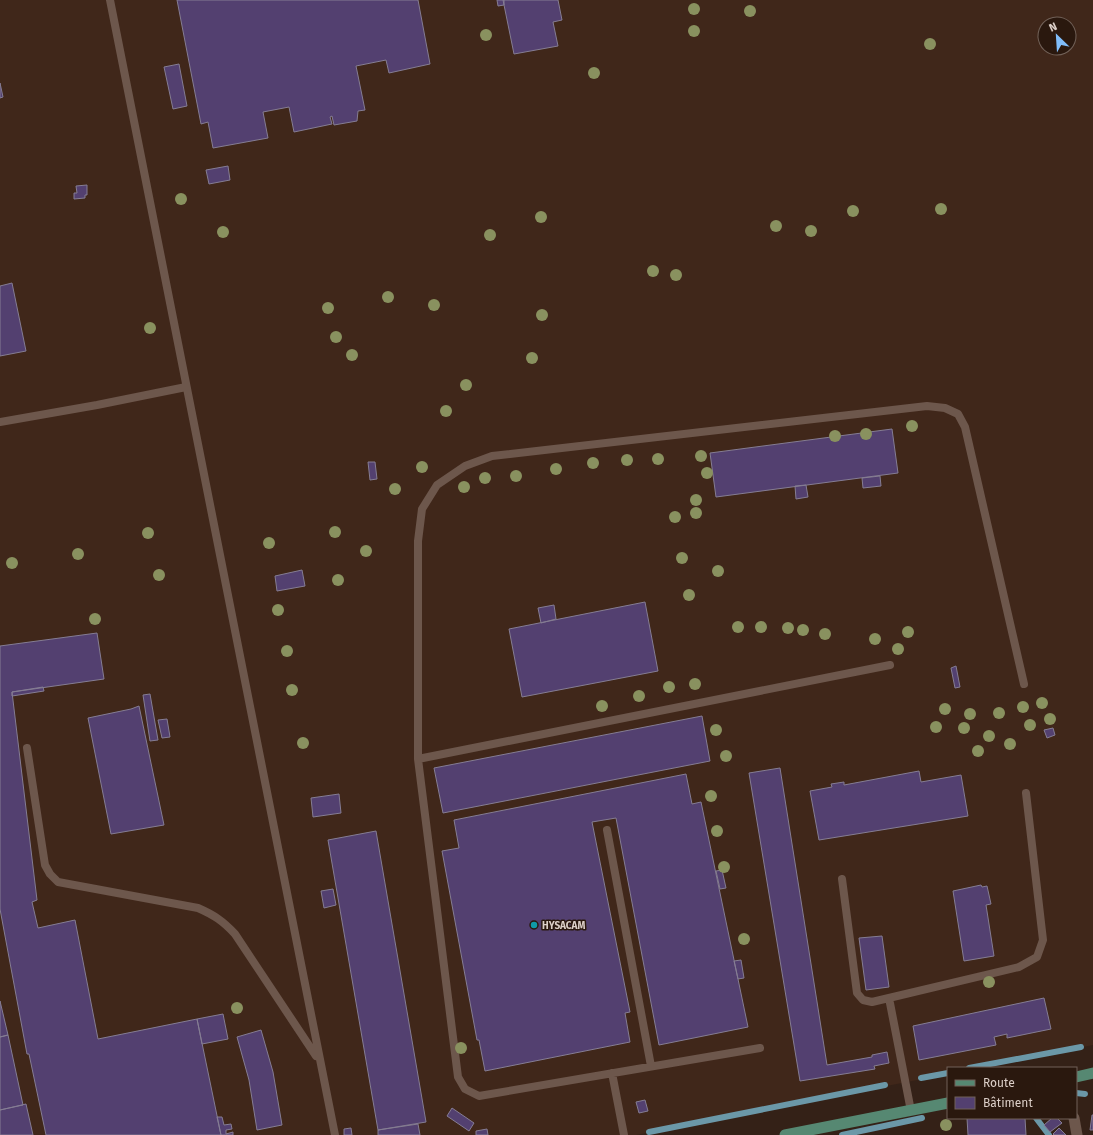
<svg xmlns="http://www.w3.org/2000/svg" width="1093" height="1135" viewBox="0 0 1093 1135" font-family="'Fira Sans',sans-serif">
<style>
.built{fill:#40271a;fill-rule:evenodd}
.lines{fill:none;stroke-linecap:round;stroke-linejoin:round}
.stream{stroke:#6b98a8;stroke-width:6}
.building{fill:#534070;stroke:#857d93}
.service{stroke:#6d574c;stroke-width:8}
.minor{stroke:#6d574c;stroke-width:11}
.primary{stroke:#568872;stroke-width:11}
.tree{fill:#89915f}
.culture-dot{fill:#0f9aa8;stroke:#2a180e;stroke-width:1.5}
.labels{text-anchor:middle;stroke-width:3;stroke-linejoin:round;paint-order:stroke}
.poi-label{font-size:10px;font-weight:bold;fill:#dccfc8;stroke:#2a180e;text-anchor:start}
</style>
<rect width="100%" height="100%" fill="#342117"/>
<path class="built" d="M0 0H1093V1045L977 1068H948V1074L636 1135H0ZM1045 24H1069V48H1045Z"/>
<g class="lines">
<path class="stream" d="M969 1068 1081 1047
M921 1078 948 1073
M1076 1093 1085 1094
M1036 1118 1049 1135
M649 1132 885 1085
M842 1135 922 1118"/>
</g>
<path class="building" d="M177 0H418L430 64 389 73 386 60 356 66 365 110 358 111 357 121 334 125 332 116 330 117 332 124 294 132 289 107 263 112 268 138 213 148 208 122 201 124Z
M497 0H504V5L498 6Z
M503 0H558L562 20 553 22 558 46 514 54Z
M179 64 187 106 173 109 164 67Z
M0 83 3 97 0 98Z
M228 166 230 180 209 184 206 170Z
M87 185V195H85V198L74 199V193H77L76 186Z
M12 283 26 351 0 356V286Z
M892 429 898 473 716 497 710 453Z
M368 462H375L377 479 370 480Z
M880 476 881 486 863 488 862 478Z
M806 485 808 497 796 499 795 486Z
M302 570 305 586 277 591 275 576Z
M645 602 658 671 522 697 509 629Z
M554 605 556 619 541 623 538 608Z
M97 633 104 679 12 692 37 900 32 902 38 928 75 920 98 1039 197 1019 221 1135H46L29 1054H27L0 909V646Z
M956 666 960 687 955 688 951 668Z
M43 687 44 691 12 696V692Z
M150 694 158 740 150 741 143 695Z
M139 706 164 825 111 834 88 718 131 709Z
M702 716 710 761 443 813 434 768Z
M167 719 170 737 162 738 158 720Z
M1053 728 1055 735 1047 738 1044 730Z
M780 768 827 1065 872 1057V1055L887 1052 889 1063 874 1066 875 1069 800 1081 749 773Z
M919 771 921 782 961 775 968 816 819 840 810 791 832 787 831 784 844 782V785Z
M686 774 692 804 701 802 748 1027 659 1045 616 818 592 822 630 1012 625 1013 630 1042 485 1071 479 1040H477L442 851 459 848 454 820Z
M339 794 341 813 313 817 311 798Z
M376 831 426 1122 378 1130 328 840Z
M722 870 726 888 720 889 716 871Z
M981 885 982 887 987 886 991 904 986 905 994 956 964 961 953 891Z
M333 889 336 905 324 908 321 891Z
M882 936 889 987 866 990 859 938Z
M741 960 744 978 738 979 734 961Z
M1044 998 1051 1029 1007 1038V1034L994 1037 996 1045 919 1060 913 1026Z
M0 1001 8 1035 0 1037Z
M223 1014 228 1039 202 1044 197 1019Z
M261 1030 273 1072 282 1125 257 1130 249 1080 237 1037Z
M8 1035 23 1105 0 1110V1037Z
M645 1100 648 1111 639 1113 636 1102Z
M26 1104 33 1135H0V1110Z
M452 1108 474 1123 469 1131 447 1116Z
M1092 1115H1093V1130H1090Z
M217 1117H222L224 1125 231 1124 232 1129 226 1130V1134L233 1132V1135H221Z
M967 1118H1025L1026 1135H968Z
M1052 1118H1057L1062 1123 1050 1132 1044 1125Z
M418 1124 420 1135H378V1130Z
M351 1128 352 1135H344V1129Z
M1059 1128 1066 1135H1054L1053 1134Z
M487 1129 488 1135H476V1131Z"/>
<g class="lines">
<path class="service" d="M110 0 335 1135
M0 422 97 405 186 387
M27 748 45 865 50 874 58 882 198 908C214 915 223 921 235 934L316 1056
M418 759 890 665
M607 830 651 1066
M842 879 857 993 863 1000 872 1002 1019 967 1037 957 1043 940 1026 793
M889 998 911 1111
M760 1048 479 1096 465 1089 458 1077 418 759V541L422 509 437 485 465 466 492 456 927 406 945 408 958 414 965 427 1024 684
M612 1073 624 1135"/>
<path class="minor" d="M1074 1118 1077 1135"/>
<path class="primary" d="M1076 1077 1093 1073
M785 1135 948 1103"/>
</g>
<g class="tree">
<circle cx="694" cy="9" r="6"/>
<circle cx="750" cy="11" r="6"/>
<circle cx="694" cy="31" r="6"/>
<circle cx="486" cy="35" r="6"/>
<circle cx="930" cy="44" r="6"/>
<circle cx="594" cy="73" r="6"/>
<circle cx="181" cy="199" r="6"/>
<circle cx="941" cy="209" r="6"/>
<circle cx="853" cy="211" r="6"/>
<circle cx="541" cy="217" r="6"/>
<circle cx="776" cy="226" r="6"/>
<circle cx="811" cy="231" r="6"/>
<circle cx="223" cy="232" r="6"/>
<circle cx="490" cy="235" r="6"/>
<circle cx="653" cy="271" r="6"/>
<circle cx="676" cy="275" r="6"/>
<circle cx="388" cy="297" r="6"/>
<circle cx="434" cy="305" r="6"/>
<circle cx="328" cy="308" r="6"/>
<circle cx="542" cy="315" r="6"/>
<circle cx="150" cy="328" r="6"/>
<circle cx="336" cy="337" r="6"/>
<circle cx="352" cy="355" r="6"/>
<circle cx="532" cy="358" r="6"/>
<circle cx="466" cy="385" r="6"/>
<circle cx="446" cy="411" r="6"/>
<circle cx="912" cy="426" r="6"/>
<circle cx="866" cy="434" r="6"/>
<circle cx="835" cy="436" r="6"/>
<circle cx="701" cy="456" r="6"/>
<circle cx="658" cy="459" r="6"/>
<circle cx="627" cy="460" r="6"/>
<circle cx="593" cy="463" r="6"/>
<circle cx="422" cy="467" r="6"/>
<circle cx="556" cy="469" r="6"/>
<circle cx="707" cy="473" r="6"/>
<circle cx="516" cy="476" r="6"/>
<circle cx="485" cy="478" r="6"/>
<circle cx="464" cy="487" r="6"/>
<circle cx="395" cy="489" r="6"/>
<circle cx="696" cy="500" r="6"/>
<circle cx="696" cy="513" r="6"/>
<circle cx="675" cy="517" r="6"/>
<circle cx="335" cy="532" r="6"/>
<circle cx="148" cy="533" r="6"/>
<circle cx="269" cy="543" r="6"/>
<circle cx="366" cy="551" r="6"/>
<circle cx="78" cy="554" r="6"/>
<circle cx="682" cy="558" r="6"/>
<circle cx="12" cy="563" r="6"/>
<circle cx="718" cy="571" r="6"/>
<circle cx="159" cy="575" r="6"/>
<circle cx="338" cy="580" r="6"/>
<circle cx="689" cy="595" r="6"/>
<circle cx="278" cy="610" r="6"/>
<circle cx="95" cy="619" r="6"/>
<circle cx="738" cy="627" r="6"/>
<circle cx="761" cy="627" r="6"/>
<circle cx="788" cy="628" r="6"/>
<circle cx="803" cy="630" r="6"/>
<circle cx="908" cy="632" r="6"/>
<circle cx="825" cy="634" r="6"/>
<circle cx="875" cy="639" r="6"/>
<circle cx="898" cy="649" r="6"/>
<circle cx="287" cy="651" r="6"/>
<circle cx="695" cy="684" r="6"/>
<circle cx="669" cy="687" r="6"/>
<circle cx="292" cy="690" r="6"/>
<circle cx="639" cy="696" r="6"/>
<circle cx="1042" cy="703" r="6"/>
<circle cx="602" cy="706" r="6"/>
<circle cx="1023" cy="707" r="6"/>
<circle cx="945" cy="709" r="6"/>
<circle cx="999" cy="713" r="6"/>
<circle cx="970" cy="714" r="6"/>
<circle cx="1050" cy="719" r="6"/>
<circle cx="1030" cy="725" r="6"/>
<circle cx="936" cy="727" r="6"/>
<circle cx="964" cy="728" r="6"/>
<circle cx="716" cy="730" r="6"/>
<circle cx="989" cy="736" r="6"/>
<circle cx="303" cy="743" r="6"/>
<circle cx="1010" cy="744" r="6"/>
<circle cx="978" cy="751" r="6"/>
<circle cx="726" cy="756" r="6"/>
<circle cx="711" cy="796" r="6"/>
<circle cx="717" cy="831" r="6"/>
<circle cx="724" cy="867" r="6"/>
<circle cx="744" cy="939" r="6"/>
<circle cx="989" cy="982" r="6"/>
<circle cx="237" cy="1008" r="6"/>
<circle cx="461" cy="1048" r="6"/>
<circle cx="946" cy="1125" r="6"/>
</g>
<circle class="culture-dot" cx="534" cy="925" r="4"/>
<g class="labels">
<g class="poi-label">
<text x="542" y="929">HYSACAM</text>
</g>
</g>
<rect x="947" y="1067" width="130" height="52" fill="#2a180e" stroke="#716158"/>
<rect x="955" y="1080" width="20" height="6" fill="#568872" stroke="#716158"/>
<text x="983" y="1087" font-size="12" fill="#dccfc8">Route</text>
<rect x="955" y="1097" width="20" height="12" fill="#534070" stroke="#716158"/>
<text x="983" y="1107" font-size="12" fill="#dccfc8">Bâtiment</text>
<g transform="translate(1057 36) rotate(335)"><circle r="19" fill="#2a180e" stroke="#716158"/>
<path d="M0-3L7 15L0 10L-7 15Z" fill="#80bdfa"/>
<text y="-6" font-size="11" font-weight="bold" text-anchor="middle" fill="#dccfc8">N</text>
</g>
</svg>
